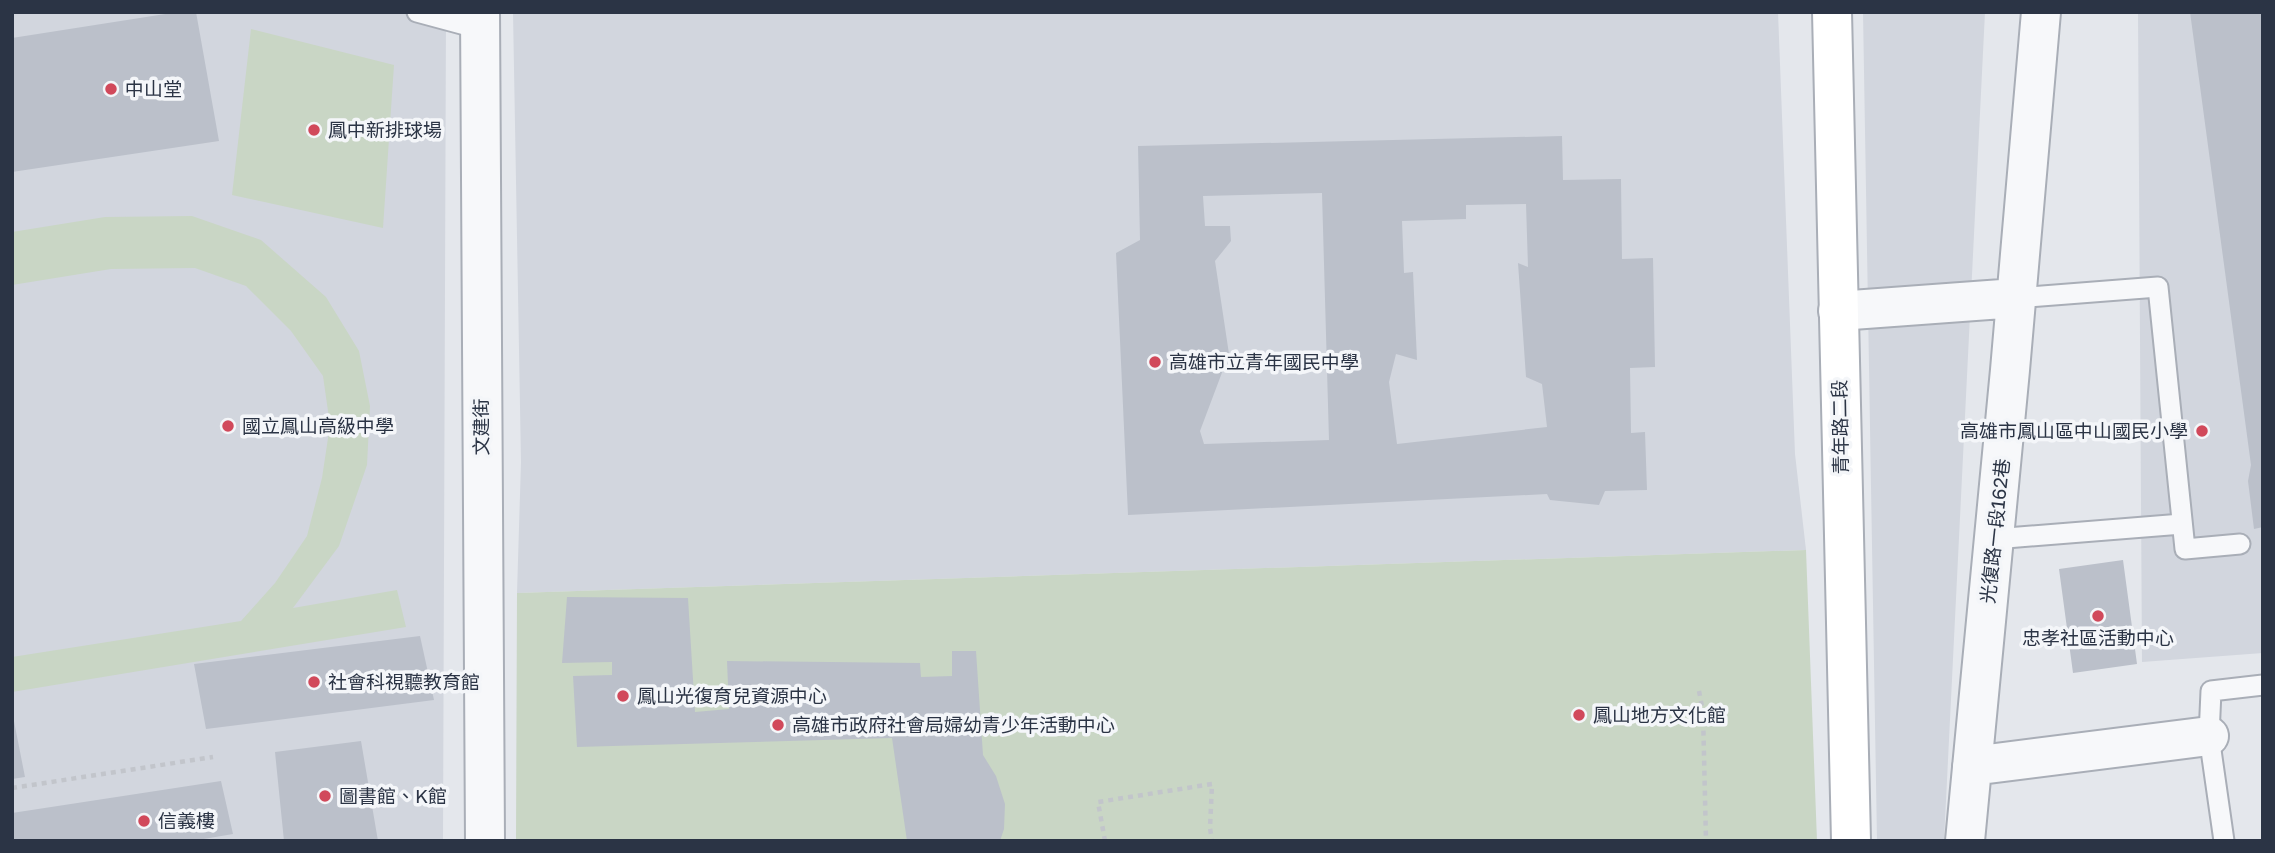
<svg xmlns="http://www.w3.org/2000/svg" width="2275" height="853" viewBox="0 0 2275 853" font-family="'Golos Text','Noto Sans TC',sans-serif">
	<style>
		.built { fill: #d2d6de }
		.green { fill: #c9d6c5 }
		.building { fill: #bbc0ca; fill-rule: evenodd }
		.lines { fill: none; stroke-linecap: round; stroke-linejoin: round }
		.lane-casing { stroke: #a9aeb7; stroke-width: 23 }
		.street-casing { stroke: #a9aeb7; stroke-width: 42 }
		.secondary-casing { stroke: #a9aeb7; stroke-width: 42 }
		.path { stroke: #c2c5cb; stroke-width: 4.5; stroke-dasharray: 5 5; stroke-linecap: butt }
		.lane { stroke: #f7f8fa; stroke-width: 19 }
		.street { stroke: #f7f8fa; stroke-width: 38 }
		.secondary { stroke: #fff; stroke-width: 38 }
		.poi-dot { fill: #d1495b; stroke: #f4f6f9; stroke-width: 2.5 }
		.labels { text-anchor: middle; stroke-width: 7; stroke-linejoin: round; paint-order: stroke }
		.poi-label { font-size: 19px; fill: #2b3445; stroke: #f4f6f9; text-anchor: start }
		.street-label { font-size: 19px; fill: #2b3445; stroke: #f4f6f9 }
	</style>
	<rect width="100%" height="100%" fill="#e4e7ec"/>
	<path class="built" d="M12 12H446L443 841H12Z
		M513 12H1778L1795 454 1806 550 517 593 521 462Z
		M1863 12H1985L1944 841H1877Z
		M2138 12H2263V653L2142 662Z"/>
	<path class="green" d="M251 29 394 65 383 228 232 195Z
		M192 216 261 240 326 297 359 351 370 406 367 465 339 546 293 608 397 590 406 627 12 692V657L241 621 275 583 307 536 322 478 330 425 323 376 291 331 246 286 195 268 111 269 12 285V232L105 217Z
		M1806 550 1817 841H516L517 593Z"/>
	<path class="building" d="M178 12H196L219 141 12 172V38Z
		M2190 12H2263V527L2254 529 2248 481 2251 465Z
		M1562 136 1563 180 1621 179 1622 259 1653 258 1655 367 1630 368 1631 433 1645 432 1647 490 1605 491 1599 505 1550 500 1547 494 1128 515 1116 253 1140 240 1138 146ZM1322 193 1329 440 1204 444 1200 431 1229 354 1215 261 1231 241 1230 226H1205L1203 196ZM1526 204 1528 267 1518 263 1526 377 1542 384 1547 427 1397 444 1389 382 1396 354 1417 360 1413 272 1404 273 1402 221 1466 219V205Z
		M2123 560 2137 664 2073 673 2059 569Z
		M567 597 688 598 695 712 729 709 727 661 920 663 921 677 952 676V651H976L983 755 996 776 1005 804 1004 829 1000 841H907L892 738 577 747 573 676 612 675V662L562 663Z
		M420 636 434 700 206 729 194 664Z
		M12 711 25 777 12 779Z
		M361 741 378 841H284L275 752Z
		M221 781 233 834 192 841H12V813Z"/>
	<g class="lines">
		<defs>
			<path id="lane" d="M417 12 480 29
				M2016 298 2158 287 2185 549 2240 544
				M1994 539 2182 524
				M2224 841 2209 736 2211 691 2263 685"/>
			<path id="street" d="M480 12 485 841
				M1838 311 2016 298
				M1972 766 2209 736
				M1965 841 2010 370 2041 12"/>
			<path id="secondary" d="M1832 12 1851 841"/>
		</defs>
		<use href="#lane" class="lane-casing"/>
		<use href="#street" class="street-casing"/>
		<use href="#secondary" class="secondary-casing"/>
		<path class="path" d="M1699 691 1703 712 1706 841
			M12 788 213 757
			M1105 841 1098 802 1212 784 1210 828 1212 841"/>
		<use href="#lane" class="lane"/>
		<use href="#street" class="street"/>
		<use href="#secondary" class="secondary"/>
	</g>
	<g class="poi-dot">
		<circle cx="111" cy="89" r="7"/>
		<circle cx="314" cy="130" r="7"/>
		<circle cx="1155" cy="362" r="7"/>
		<circle cx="228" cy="426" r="7"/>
		<circle cx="2202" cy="431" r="7"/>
		<circle cx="2098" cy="616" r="7"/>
		<circle cx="314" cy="682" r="7"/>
		<circle cx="623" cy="696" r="7"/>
		<circle cx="1579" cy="715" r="7"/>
		<circle cx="778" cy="725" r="7"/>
		<circle cx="325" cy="796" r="7"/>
		<circle cx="144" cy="821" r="7"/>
	</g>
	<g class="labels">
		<g class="poi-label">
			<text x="125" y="96">中山堂</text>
			<text x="328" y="137">鳳中新排球場</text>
			<text x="1169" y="369">高雄市立青年國民中學</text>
			<text x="242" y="433">國立鳳山高級中學</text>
			<text x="2188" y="438" text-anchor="end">高雄市鳳山區中山國民小學</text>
			<text x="2098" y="645" text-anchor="middle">忠孝社區活動中心</text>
			<text x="328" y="689">社會科視聽教育館</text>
			<text x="637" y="703">鳳山光復育兒資源中心</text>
			<text x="1593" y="722">鳳山地方文化館</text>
			<text x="792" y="732">高雄市政府社會局婦幼青少年活動中心</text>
			<text x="339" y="803">圖書館、K館</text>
			<text x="158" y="828">信義樓</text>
		</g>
		<g class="street-label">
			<text transform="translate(481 427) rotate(-90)" y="7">文建街</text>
			<text transform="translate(1840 427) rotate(-91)" y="7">青年路二段</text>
			<text transform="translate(1995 531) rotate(-84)" y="7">光復路一段162巷</text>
		</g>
	</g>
	<rect width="2275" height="853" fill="none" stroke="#2b3445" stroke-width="28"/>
</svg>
